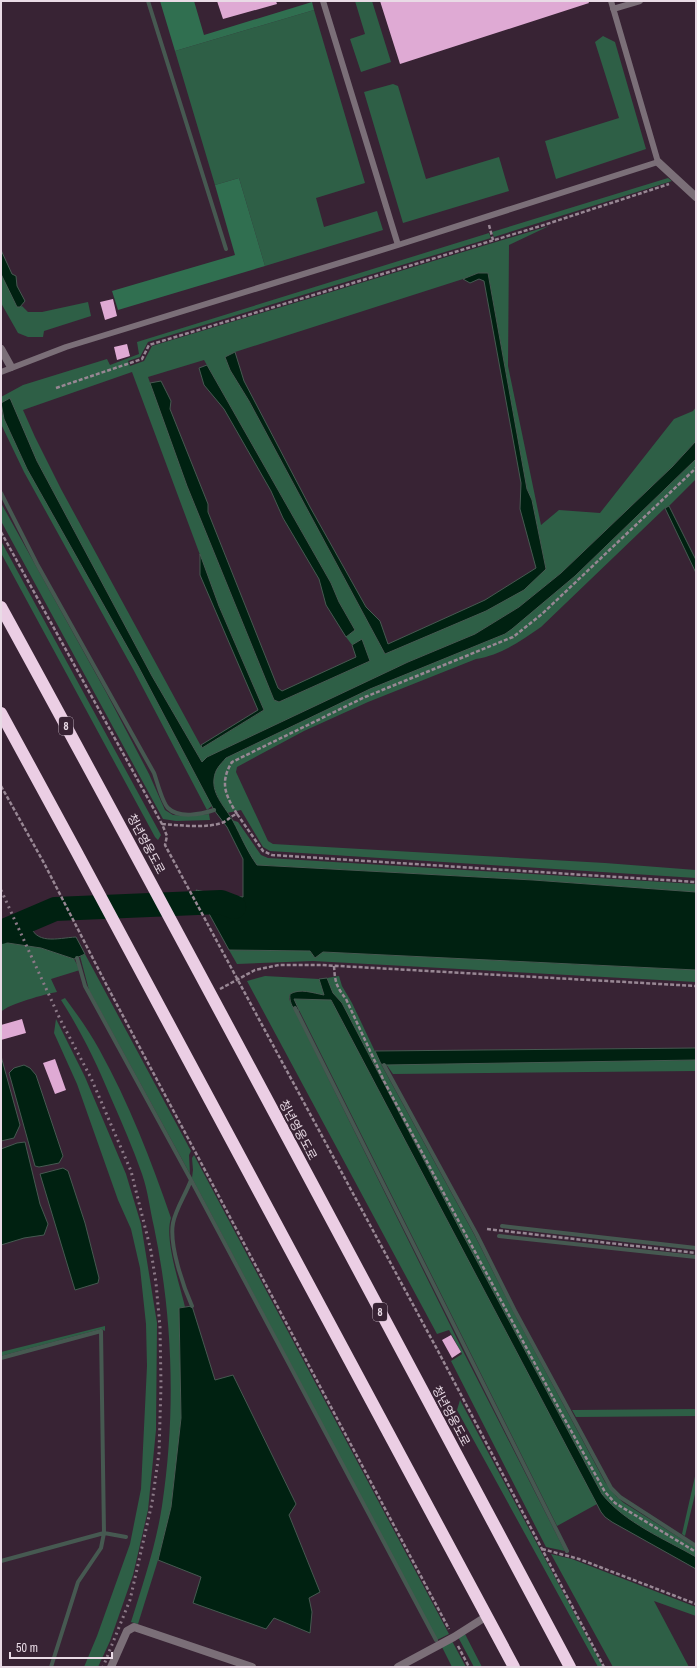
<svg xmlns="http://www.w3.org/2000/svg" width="697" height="1668" viewBox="0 0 697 1668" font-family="'Archivo Narrow','Noto Sans KR',sans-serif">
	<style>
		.green { fill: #2e5f46; fill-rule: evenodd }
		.forest { fill: #306f50 }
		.water { fill: #002111; stroke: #465951 }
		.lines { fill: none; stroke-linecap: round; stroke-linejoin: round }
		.stream { stroke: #465951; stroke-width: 4 }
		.river { stroke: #002111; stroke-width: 24 }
		.building { fill: #dfaad4 }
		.path { stroke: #988794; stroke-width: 2.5; stroke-dasharray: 4 2; stroke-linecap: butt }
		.lane { stroke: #7b6f78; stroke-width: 6 }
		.street { stroke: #7b6f78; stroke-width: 8 }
		.highway { stroke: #ebcee4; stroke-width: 12 }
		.rail { stroke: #8b7987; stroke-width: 3; stroke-dasharray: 2 4; stroke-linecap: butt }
		.labels { text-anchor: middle; stroke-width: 4; stroke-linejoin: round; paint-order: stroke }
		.shield { fill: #382334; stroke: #b4a4b1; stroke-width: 1 }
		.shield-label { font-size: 11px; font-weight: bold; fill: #e9dbe6 }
		.street-label { font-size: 12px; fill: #e9dbe6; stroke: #382334 }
	</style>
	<rect width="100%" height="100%" fill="#382334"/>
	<path class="green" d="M355 1H372L391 62 361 72 350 39 365 34Z
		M314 10 365 183 316 198 324 227 377 211 383 230 265 266 239 178 215 185 175 51Z
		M603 36 615 42 646 149 556 179 545 141 619 118 595 42Z
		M393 84 398 86 426 179 499 157 509 191 403 223 364 92Z
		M668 178 672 181 494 237 492 232Z
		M549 226 509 245 508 366 541 525 559 510 600 513 674 419 693 411 696 407V441L672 467 561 573 519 607 475 634 408 662 202 762 152 676 37 461 10 399 1 403V397L23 385 107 359 110 365 139 354 137 342 489 233 491 238 148 342 140 357 128 361 130 366 144 361 152 346ZM478 273H488L527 489 532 500 546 569 385 654 249 401 230 370 225 357 235 352 463 279ZM204 360 331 583 339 602 355 630 346 637 352 645 361 640 370 661 279 702 274 700 187 486 148 377ZM132 372 219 606 264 710 202 748 61 489 35 437 23 410Z
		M1 274 17 306 20 307 22 306 28 312H42L88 302 91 316 44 331 43 337H28L18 333 1 303Z
		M1 409 4 419 27 469 138 666 212 806 207 810 133 669 24 472 1 424Z
		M696 459V479L669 506 665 508 541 627C521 641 501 655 476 659L368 702 304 731 237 767 236 772 268 841 273 844 605 863 696 870V878L270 851 263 847 241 810 227 813C220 801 206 781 217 768 220 764 223 761 226 758L370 689 505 634 575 576Z
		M1 503 106 692 149 774 165 810 173 815 189 816 209 814 210 820 176 821 163 819 1 521Z
		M1 541 161 835 158 840 155 837 1 553Z
		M232 820 238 822 261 855 268 858 696 884V892L533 880 257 865 248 852Z
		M1 942 41 948 74 959 80 970 51 979 57 992C46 994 8 1004 1 1012Z
		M229 950 310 951 315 958 322 952 696 970V982L313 961 237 964Z
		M85 954 191 1151 189 1155 190 1174 89 990 80 956Z
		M265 976 319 979 324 995 302 991 290 994 289 999 465 1355 565 1551 546 1547 451 1361 462 1354 449 1330 437 1334 247 981Z
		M339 976 342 986 352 1003 381 1064 475 1236 513 1311 605 1482 616 1496 624 1503 696 1548V1557C665 1539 625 1523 602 1494L463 1235 342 1003C334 996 330 989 327 978Z
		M65 998C77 1014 89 1031 99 1049 129 1103 151 1160 171 1218 164 1239 180 1285 185 1307L179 1308 181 1418 171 1507 158 1560 138 1624 131 1622C143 1584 156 1545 162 1506 176 1413 173 1318 154 1227 150 1210 148 1191 142 1174 133 1148 122 1123 111 1098 97 1064 81 1031 61 1000Z
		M294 999 331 1000 597 1504 557 1526 299 1010Z
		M56 1019 85 1077 126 1174 141 1224 157 1323 156 1430 148 1510 133 1575 110 1641 98 1667H84L97 1636 130 1544 141 1489 147 1366 146 1324 140 1268 131 1229 118 1200 77 1084 54 1033Z
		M696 1060V1071L393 1074 386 1064Z
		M194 1155 449 1634 437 1640 192 1178 193 1170 192 1158Z
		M105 1326V1331L101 1329 1 1356V1352Z
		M460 1400 603 1667H598L457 1410Z
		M696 1409V1416L576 1417 572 1410Z
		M696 1472V1490L685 1536 682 1534Z
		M551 1554 572 1559 696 1607V1616L654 1601 689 1667H613Z
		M465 1634 482 1667H474L458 1637Z
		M452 1641 466 1667H452L442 1647Z"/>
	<path class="forest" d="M160 1H194L204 35 312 2 314 10 175 51Z
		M239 178 265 266 118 310 112 291 235 255 215 185Z"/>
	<path class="water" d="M1 250 12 274 16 276 17 286 25 301 20 307H17L1 274Z
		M478 273H488L527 489 532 500 546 569 524 590 486 611 385 654 249 401 230 370 225 357 235 352 244 381 310 507 366 607 380 621 388 644 485 600 536 568 520 509 521 483 484 281 479 279 470 283 463 279Z
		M207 365 331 583 339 602 355 630 346 637 326 605 319 579 283 518 271 491 224 409 204 385 199 368Z
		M161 381 171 401 170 409 208 504V512L278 688 282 691 356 657 352 645 362 639 370 661 279 702 274 700 187 486 150 383Z
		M10 398 37 461 152 676 202 762 207 757 408 662 475 634 519 607 561 573 672 467 696 441V459L575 576 512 629 505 634 370 689 226 758C220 765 215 769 214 779 212 795 226 808 233 821 241 836 247 851 257 865L533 880 696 892V970L323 952 315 958 310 951 229 950 196 890 220 895 243 897V859L227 827 214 810 138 666 27 469 4 419 1 403Z
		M669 506 696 560V573L665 508Z
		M200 554 219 606 264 710 202 748 201 745 258 710 200 575Z
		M57 902 66 918 29 922C35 946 57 938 76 937L85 954 74 959 41 948 1 942V924L28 910Z
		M327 978 333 993 342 1003 463 1235 602 1494C625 1523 665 1539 696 1557V1569L612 1522 605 1517 601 1512 331 1000 294 999 299 1010 298 1012 296 1013C292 1006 289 1001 290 994 300 988 313 993 324 995L319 979Z
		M696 1048V1060L384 1065 381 1064 375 1051Z
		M1 1056 20 1125 14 1138 1 1141Z
		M24 1065 30 1068 36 1075 63 1156 59 1163 39 1167 35 1166 9 1073 14 1068Z
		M25 1142 40 1204 48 1224 44 1235 24 1238 1 1245V1149L17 1143Z
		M63 1168 68 1171 85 1223 99 1278 98 1283 75 1290 40 1174Z
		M192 1306 215 1380 233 1375 296 1504 289 1515 320 1592 309 1598 312 1612 310 1633 274 1618 266 1629 193 1603 201 1577 158 1560 171 1507 181 1418 179 1308Z"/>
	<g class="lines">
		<path class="stream" d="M148 1 226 249
			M1 493 37 564 154 773C157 781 162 802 168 808 179 819 202 814 214 810
			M77 958 85 986 191 1180 436 1640
			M295 1008 567 1551
			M384 1065 477 1235 515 1311 611 1488 620 1497 696 1546
			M191 1180C186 1194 176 1208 173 1223 169 1245 183 1286 192 1306
			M502 1226 696 1248
			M499 1236 696 1257
			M1 1358 101 1331 104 1533 101 1548 78 1582 51 1667
			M1 1561 104 1533 126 1537"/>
		<path class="river" d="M1 932 55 909 221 902 234 907"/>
	</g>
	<path class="building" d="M217 1H276L277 4 223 19Z
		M380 1H588L589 3 400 64Z
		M113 299 117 316 105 320 100 302Z
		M127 344 130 356 117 360 114 347Z
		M22 1019 26 1033 1 1040V1025Z
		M55 1059 66 1090 55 1094 43 1063Z
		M451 1335 461 1352 452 1358 442 1340Z"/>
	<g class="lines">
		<path class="path" d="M489 225 493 240
			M56 388 142 359 149 345 547 224 669 184
			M1 532 162 824 167 836 165 845 438 1351 604 1667
			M1 786 44 863 106 984 449 1629
			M237 814C226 796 219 783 232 762L365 697 513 637 542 614 696 468
			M162 824C179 825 208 829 224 822 229 819 231 816 237 814L263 851 272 855 696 882
			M334 966C335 982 336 986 346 999L384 1081 466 1235 564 1418 605 1492 615 1503 696 1552
			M220 989 255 970 279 965H321L696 986
			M487 1229 696 1253
			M542 1549 579 1559 696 1604
			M458 1646 469 1667"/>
		<path class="lane" d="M323 1 398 245
			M613 9 640 1
			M1 372 66 347 398 245 658 162 611 1"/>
		<path class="street" d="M658 162 696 197
			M1 349 11 367
			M111 1667 127 1631 134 1627 252 1667
			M398 1667 454 1637 487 1616"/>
		<path class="highway" d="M1 607C194 959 381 1313 570 1667
			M1 713 75 849 514 1667"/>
		<path class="rail" d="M1 890 60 1019 91 1078 131 1171 151 1251 156 1283 160 1327 161 1385 159 1453 152 1503 130 1600 103 1667"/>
	</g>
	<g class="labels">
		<g class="shield">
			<rect x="59" y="717" width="14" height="18" rx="3"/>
			<rect x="373" y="1303" width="14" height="18" rx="3"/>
		</g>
		<g class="shield-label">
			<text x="66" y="730">8</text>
			<text x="380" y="1316">8</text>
		</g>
		<g class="street-label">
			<text transform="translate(146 844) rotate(62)" y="4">청년영웅도로</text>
			<text transform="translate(298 1130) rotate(62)" y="4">청년영웅도로</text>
			<text transform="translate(451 1416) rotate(62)" y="4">청년영웅도로</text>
		</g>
	</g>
	<rect width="697" height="1668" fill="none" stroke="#e9dbe6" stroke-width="4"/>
	<path d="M10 1652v6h102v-6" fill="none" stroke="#e9dbe6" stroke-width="2"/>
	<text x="16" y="1652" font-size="12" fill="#e9dbe6" stroke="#382334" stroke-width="3" paint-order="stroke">50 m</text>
</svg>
